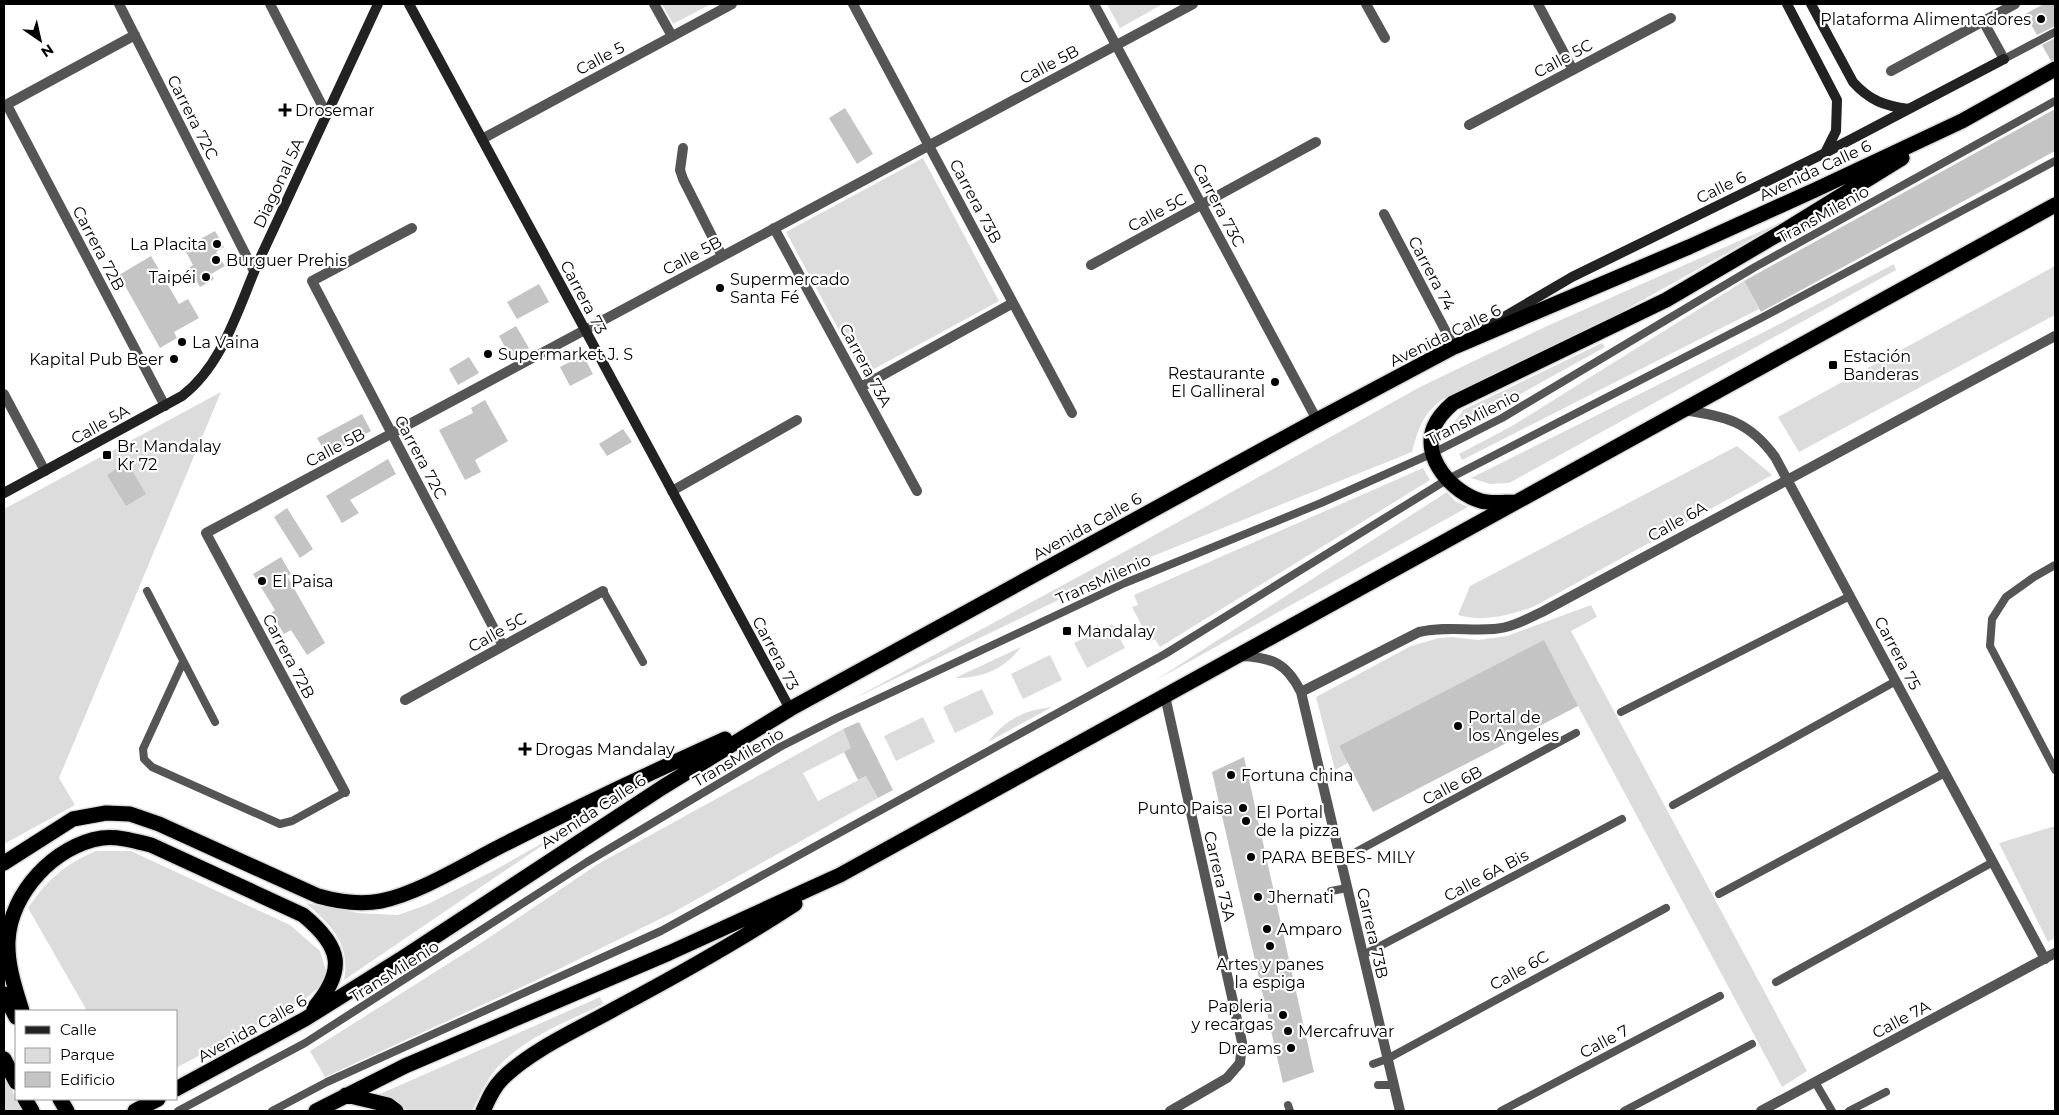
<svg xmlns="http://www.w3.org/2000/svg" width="2059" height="1115" viewBox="0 0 2059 1115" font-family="Montserrat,sans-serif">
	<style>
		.green { fill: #dcdcdc }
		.building { fill: #c4c4c4 }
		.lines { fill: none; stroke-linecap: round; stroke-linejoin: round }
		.highway-casing { stroke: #dbdbdb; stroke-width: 18 }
		.lane { stroke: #555; stroke-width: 8 }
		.street { stroke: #555; stroke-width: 10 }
		.secondary { stroke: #222; stroke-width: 10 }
		.highway { stroke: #000; stroke-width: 15 }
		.poi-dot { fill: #000; stroke: #fff; stroke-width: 2 }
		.labels { text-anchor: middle; stroke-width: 4.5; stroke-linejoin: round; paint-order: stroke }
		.poi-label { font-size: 16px; fill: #000; stroke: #fff; text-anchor: start }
		.street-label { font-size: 16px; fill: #000; stroke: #fff }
	</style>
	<rect width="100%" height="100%" fill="#fff"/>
	<path class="green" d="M662 4H711L673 24Z
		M1107 4H1163L1120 28Z
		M923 158 999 301 863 375 786 232Z
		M1786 220 1614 316 1443 399C1423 413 1418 429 1412 452L1133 564 851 700 1135 546 1420 387 1547 326Z
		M1894 264 1896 270 1509 483 1490 484 1471 478 1764 332Z
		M2055 266V315L1799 452 1778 417Z
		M1744 281 1759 309 1462 460 1459 454 1512 426Z
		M1602 343 1605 347 1452 432 1453 424 1463 410Z
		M221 392 59 778 75 805 4 844V509Z
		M1737 446 1772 475 1533 607C1507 616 1485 622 1458 615L1470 586Z
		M1423 468 1430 480 1160 647 1155 639 1150 642 1132 607 1138 605 1134 595Z
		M1447 492 1455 501 1468 507 1156 680Z
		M1591 605 1597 617 1571 631 1807 1071 1782 1087 1578 706 1339 746 1348 763 1335 770 1316 697 1411 646 1439 638 1452 637 1478 640 1507 636Z
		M1112 624 1125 648 1087 668 1074 643Z
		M1021 647C1004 669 983 678 955 678Z
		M1050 655 1062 680 1023 699 1011 674Z
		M982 689 994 714 955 733 943 707Z
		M1052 707 988 742C1005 720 1024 710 1052 707Z
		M923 717 935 742 896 761 884 736Z
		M843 729 847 739 859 745 803 773 818 801 872 773 879 787 873 789 878 798 672 913 539 979 325 1077 310 1051 484 941 598 864Z
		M2055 826V938L2048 942 1999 843Z
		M562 832 344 980C351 943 331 926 306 903L358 913 398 915 426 905 493 871Z
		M96 851H131L290 925 320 951 327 974 321 985 308 997 176 1068V1011H87L28 908C47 880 65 864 96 851Z
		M600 997 603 1004C565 1023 519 1039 492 1074 484 1085 478 1099 472 1111H409L380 1094Z
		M4 1071 16 1099H18L25 1111H4Z"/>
	<path class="building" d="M2044 4H2055V26L2037 35 2025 14Z
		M2055 38V60L2051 61 2042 45Z
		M845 108 873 154 857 164 829 118Z
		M2055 109V151L1761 312 1744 281Z
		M215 231 224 247 216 252 225 266 211 274 214 279 200 287 189 268 193 265 184 248Z
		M151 256 179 304 188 299 199 318 174 332 177 338 160 348 119 275Z
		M539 284 549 302 517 319 507 302Z
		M516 326 529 348 511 358 499 336Z
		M583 355 593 374 570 386 560 367Z
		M469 357 479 373 458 385 449 369Z
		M485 400 508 441 475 460 481 472 465 480 439 430 473 413 471 408Z
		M362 414 371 431 327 455 317 438Z
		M623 429 632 442 607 456 599 444Z
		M388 459 396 474 350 500 359 513 342 523 326 496Z
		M127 462 146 494 126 506 107 475Z
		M287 508 313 549 300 558 274 517Z
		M281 557 291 574 287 576 325 643 307 655 291 630 284 634 271 613 275 610 253 574Z
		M1544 640 1578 706 1373 812 1339 746Z
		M859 722 893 790 878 798 866 776 858 780 844 752 851 748 843 729Z
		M1244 757 1314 1072 1283 1083 1212 772Z"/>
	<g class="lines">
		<defs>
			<path id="highway" d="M1516 502C1504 502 1492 504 1481 501 1453 493 1421 458 1434 427 1438 417 1445 410 1453 403L1666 300 1787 229 1902 158
				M4 863 73 819 106 813 130 814 159 824 318 896C339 902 359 905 381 901 421 893 472 860 509 842 580 806 652 772 725 739
				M4 994 16 1017
				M22 1011C15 988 7 965 8 941 10 893 55 845 102 838 118 836 135 841 151 845L303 915C342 947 346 970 314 1008
				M4 1059 16 1082
				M176 1089 305 1019 404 957 663 787 790 709 1317 420 1454 347 1689 247 1815 190 1962 121 2055 69
				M346 1095 388 1105 396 1111
				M25 1099 32 1111
				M60 1099 67 1111
				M135 1111 158 1099
				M316 1111 405 1066 669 953 840 875 2055 205
				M483 1111C488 1100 493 1088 502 1079 532 1049 581 1028 618 1007 678 975 737 942 795 904"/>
		</defs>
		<use href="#highway" class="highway-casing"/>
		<path class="lane" d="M2004 59 2055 32
			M2055 565 2034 577 2006 597 1992 619 1990 646 2055 770
			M147 591 215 722
			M603 591 643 662
			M183 662 143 749 144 759 152 767 280 824 292 821 345 792
			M1621 712 1850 596
			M1673 805 1896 681
			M1341 860 1576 733
			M1331 891 1347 888
			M1719 894 1945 773
			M1363 955 1622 819
			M1776 982 1993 862
			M1373 1064 1387 1059 1666 908
			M1815 1082 1832 1111
			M1378 1085H1393
			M1288 1105 1290 1111
			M178 1111 305 1043 587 862 780 747 837 718 1125 583 1321 503 1433 453 1502 418 1755 267 2055 101
			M272 1111 327 1082 661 931 1165 654 1448 479 1763 317 2055 161
			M1501 1111 1720 996
			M1624 1111 1752 1044
			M1849 1111 1886 1092"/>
		<path class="street" d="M119 4 254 271
			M270 4 327 115
			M654 4 672 36
			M853 4 1072 413
			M1094 4 1317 420
			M1366 4 1385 38
			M1538 4 1573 70
			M1983 21 2004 59
			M1891 71 2015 4
			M7 105 165 406
			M4 106 135 35
			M1469 125 1671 18
			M482 139 732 4
			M683 148 680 170 683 179 722 256
			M1384 214 1454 347
			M412 228 312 281 503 646
			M774 228 917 491
			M1091 265 1316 142
			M861 387 1013 303
			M4 394 45 471
			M1683 410C1725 416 1749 421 1775 457L2045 959
			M672 491 797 420
			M1239 656C1271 657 1286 662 1301 692L1400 1111
			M1301 692 1419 632C1447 626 1467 631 1494 629 1511 628 1527 619 1542 612L2055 336
			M1165 696 1242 1042 1240 1063 1227 1078 1170 1111
			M405 700 603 591
			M345 792 206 533 1193 4
			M1761 1111 2055 953"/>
		<path class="secondary" d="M409 4 790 709
			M1787 4 1837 100 1836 131 1825 153
			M1811 4 1853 82C1869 100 1884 106 1909 109
			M1485 328 1572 277 1825 153 2004 59
			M4 493 182 396C225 363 239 304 261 256 300 172 339 88 378 4"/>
		<use href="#highway" class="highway"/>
	</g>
	<g class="poi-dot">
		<circle cx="2041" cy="19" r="5"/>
		<path d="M282.5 102.5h5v5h5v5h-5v5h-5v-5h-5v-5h5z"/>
		<circle cx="217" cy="244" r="5"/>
		<circle cx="216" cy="260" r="5"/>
		<circle cx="206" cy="277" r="5"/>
		<circle cx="720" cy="288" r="5"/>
		<circle cx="182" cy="342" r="5"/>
		<circle cx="488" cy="354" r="5"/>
		<circle cx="174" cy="359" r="5"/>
		<rect x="1828" y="360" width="10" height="10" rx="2.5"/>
		<circle cx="1275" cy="382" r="5"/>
		<rect x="102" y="450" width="10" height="10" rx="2.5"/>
		<circle cx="262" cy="581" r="5"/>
		<rect x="1062" y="626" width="10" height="10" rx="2.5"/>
		<circle cx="1458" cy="726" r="5"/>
		<path d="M522.5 741.5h5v5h5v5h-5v5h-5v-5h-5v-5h5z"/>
		<circle cx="1231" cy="775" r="5"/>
		<circle cx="1243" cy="808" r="5"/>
		<circle cx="1246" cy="821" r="5"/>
		<circle cx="1251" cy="857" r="5"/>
		<circle cx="1258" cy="897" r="5"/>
		<circle cx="1267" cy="929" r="5"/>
		<circle cx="1270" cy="946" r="5"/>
		<circle cx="1283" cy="1015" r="5"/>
		<circle cx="1288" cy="1031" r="5"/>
		<circle cx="1291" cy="1048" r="5"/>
	</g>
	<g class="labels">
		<g class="poi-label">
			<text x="2031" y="25" text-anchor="end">Plataforma Alimentadores</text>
			<text x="295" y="116">Drosemar</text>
			<text x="207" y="250" text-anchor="end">La Placita</text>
			<text x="226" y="266">Burguer Prehis</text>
			<text x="196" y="283" text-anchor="end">Taipéi</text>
			<text x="730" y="285">Supermercado<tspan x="730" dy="18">Santa Fé</tspan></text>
			<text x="192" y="348">La Vaina</text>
			<text x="498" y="360">Supermarket J. S</text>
			<text x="1843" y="362">Estación<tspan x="1843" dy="18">Banderas</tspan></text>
			<text x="164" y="365" text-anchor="end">Kapital Pub Beer</text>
			<text x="1265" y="379" text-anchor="end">Restaurante<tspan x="1265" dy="18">El Gallineral</tspan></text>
			<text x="117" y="452">Br. Mandalay<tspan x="117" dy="18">Kr 72</tspan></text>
			<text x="272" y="587">El Paisa</text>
			<text x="1077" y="637">Mandalay</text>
			<text x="1468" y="723">Portal de<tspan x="1468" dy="18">los Angeles</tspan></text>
			<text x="535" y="755">Drogas Mandalay</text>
			<text x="1241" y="781">Fortuna china</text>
			<text x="1233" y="814" text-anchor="end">Punto Paisa</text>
			<text x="1256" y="818">El Portal<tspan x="1256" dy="18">de la pizza</tspan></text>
			<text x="1261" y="863">PARA BEBES- MILY</text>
			<text x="1268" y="903">Jhernati</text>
			<text x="1277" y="935">Amparo</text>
			<text x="1270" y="970" text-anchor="middle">Artes y panes<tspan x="1270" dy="18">la espiga</tspan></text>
			<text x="1273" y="1012" text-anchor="end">Papleria<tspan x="1273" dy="18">y recargas</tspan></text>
			<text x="1298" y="1037">Mercafruvar</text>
			<text x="1281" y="1054" text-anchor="end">Dreams</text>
		</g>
		<g class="street-label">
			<text transform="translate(600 58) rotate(-28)" y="6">Calle 5</text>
			<text transform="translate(1563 58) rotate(-28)" y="6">Calle 5C</text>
			<text transform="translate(1049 64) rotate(-28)" y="6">Calle 5B</text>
			<text transform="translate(193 117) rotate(63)" y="6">Carrera 72C</text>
			<text transform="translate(1815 170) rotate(-25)" y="6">Avenida Calle 6</text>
			<text transform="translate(278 183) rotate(-65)" y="6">Diagonal 5A</text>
			<text transform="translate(1721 187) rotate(-26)" y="6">Calle 6</text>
			<text transform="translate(976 201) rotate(62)" y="6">Carrera 73B</text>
			<text transform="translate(1219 205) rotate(62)" y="6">Carrera 73C</text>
			<text transform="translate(1157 212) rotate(-28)" y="6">Calle 5C</text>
			<text transform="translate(1823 214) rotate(-29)" y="6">TransMilenio</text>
			<text transform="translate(99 248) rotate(62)" y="6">Carrera 72B</text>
			<text transform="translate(692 255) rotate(-28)" y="6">Calle 5B</text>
			<text transform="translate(1432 273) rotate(62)" y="6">Carrera 74</text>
			<text transform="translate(584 297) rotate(62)" y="6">Carrera 73</text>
			<text transform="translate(1445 335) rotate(-26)" y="6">Avenida Calle 6</text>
			<text transform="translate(866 365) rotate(62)" y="6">Carrera 73A</text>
			<text transform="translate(1473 417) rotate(-27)" y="6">TransMilenio</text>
			<text transform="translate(100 424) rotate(-29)" y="6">Calle 5A</text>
			<text transform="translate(335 447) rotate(-28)" y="6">Calle 5B</text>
			<text transform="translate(421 457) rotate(62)" y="6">Carrera 72C</text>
			<text transform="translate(1677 521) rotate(-29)" y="6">Calle 6A</text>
			<text transform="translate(1087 526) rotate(-29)" y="6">Avenida Calle 6</text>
			<text transform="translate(1103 579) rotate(-24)" y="6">TransMilenio</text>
			<text transform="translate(497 632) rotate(-29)" y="6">Calle 5C</text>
			<text transform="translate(776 653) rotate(62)" y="6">Carrera 73</text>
			<text transform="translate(1898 653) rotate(62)" y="6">Carrera 75</text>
			<text transform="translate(289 656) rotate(62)" y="6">Carrera 72B</text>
			<text transform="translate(738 757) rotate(-30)" y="6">TransMilenio</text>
			<text transform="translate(1452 785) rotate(-28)" y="6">Calle 6B</text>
			<text transform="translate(593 811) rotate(-33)" y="6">Avenida Calle 6</text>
			<text transform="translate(1486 875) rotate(-28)" y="6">Calle 6A Bis</text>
			<text transform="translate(1220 876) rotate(77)" y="6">Carrera 73A</text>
			<text transform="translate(1373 933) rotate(77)" y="6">Carrera 73B</text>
			<text transform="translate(1519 970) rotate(-29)" y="6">Calle 6C</text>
			<text transform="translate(394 971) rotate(-32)" y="6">TransMilenio</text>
			<text transform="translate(1901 1019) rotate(-28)" y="6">Calle 7A</text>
			<text transform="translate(252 1028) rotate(-29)" y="6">Avenida Calle 6</text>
			<text transform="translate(1604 1041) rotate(-28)" y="6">Calle 7</text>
		</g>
	</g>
	<rect width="2059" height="1115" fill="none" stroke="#000000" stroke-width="10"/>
	<rect x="15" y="1010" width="162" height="90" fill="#ffffff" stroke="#999999"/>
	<rect x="25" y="1026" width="25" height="8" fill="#222222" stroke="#999999"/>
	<text x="60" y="1035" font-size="15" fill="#000000">Calle</text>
	<rect x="25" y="1048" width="25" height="15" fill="#dcdcdc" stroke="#999999"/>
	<text x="60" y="1060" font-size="15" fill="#000000">Parque</text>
	<rect x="25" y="1072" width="25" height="15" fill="#c4c4c4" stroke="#999999"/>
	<text x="60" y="1085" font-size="15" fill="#000000">Edificio</text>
	<g transform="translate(40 40) rotate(146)" stroke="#ffffff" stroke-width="4" paint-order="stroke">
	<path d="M0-4L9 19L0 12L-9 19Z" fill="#000000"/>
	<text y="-8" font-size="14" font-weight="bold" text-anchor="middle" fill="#000000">N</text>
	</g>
</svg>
